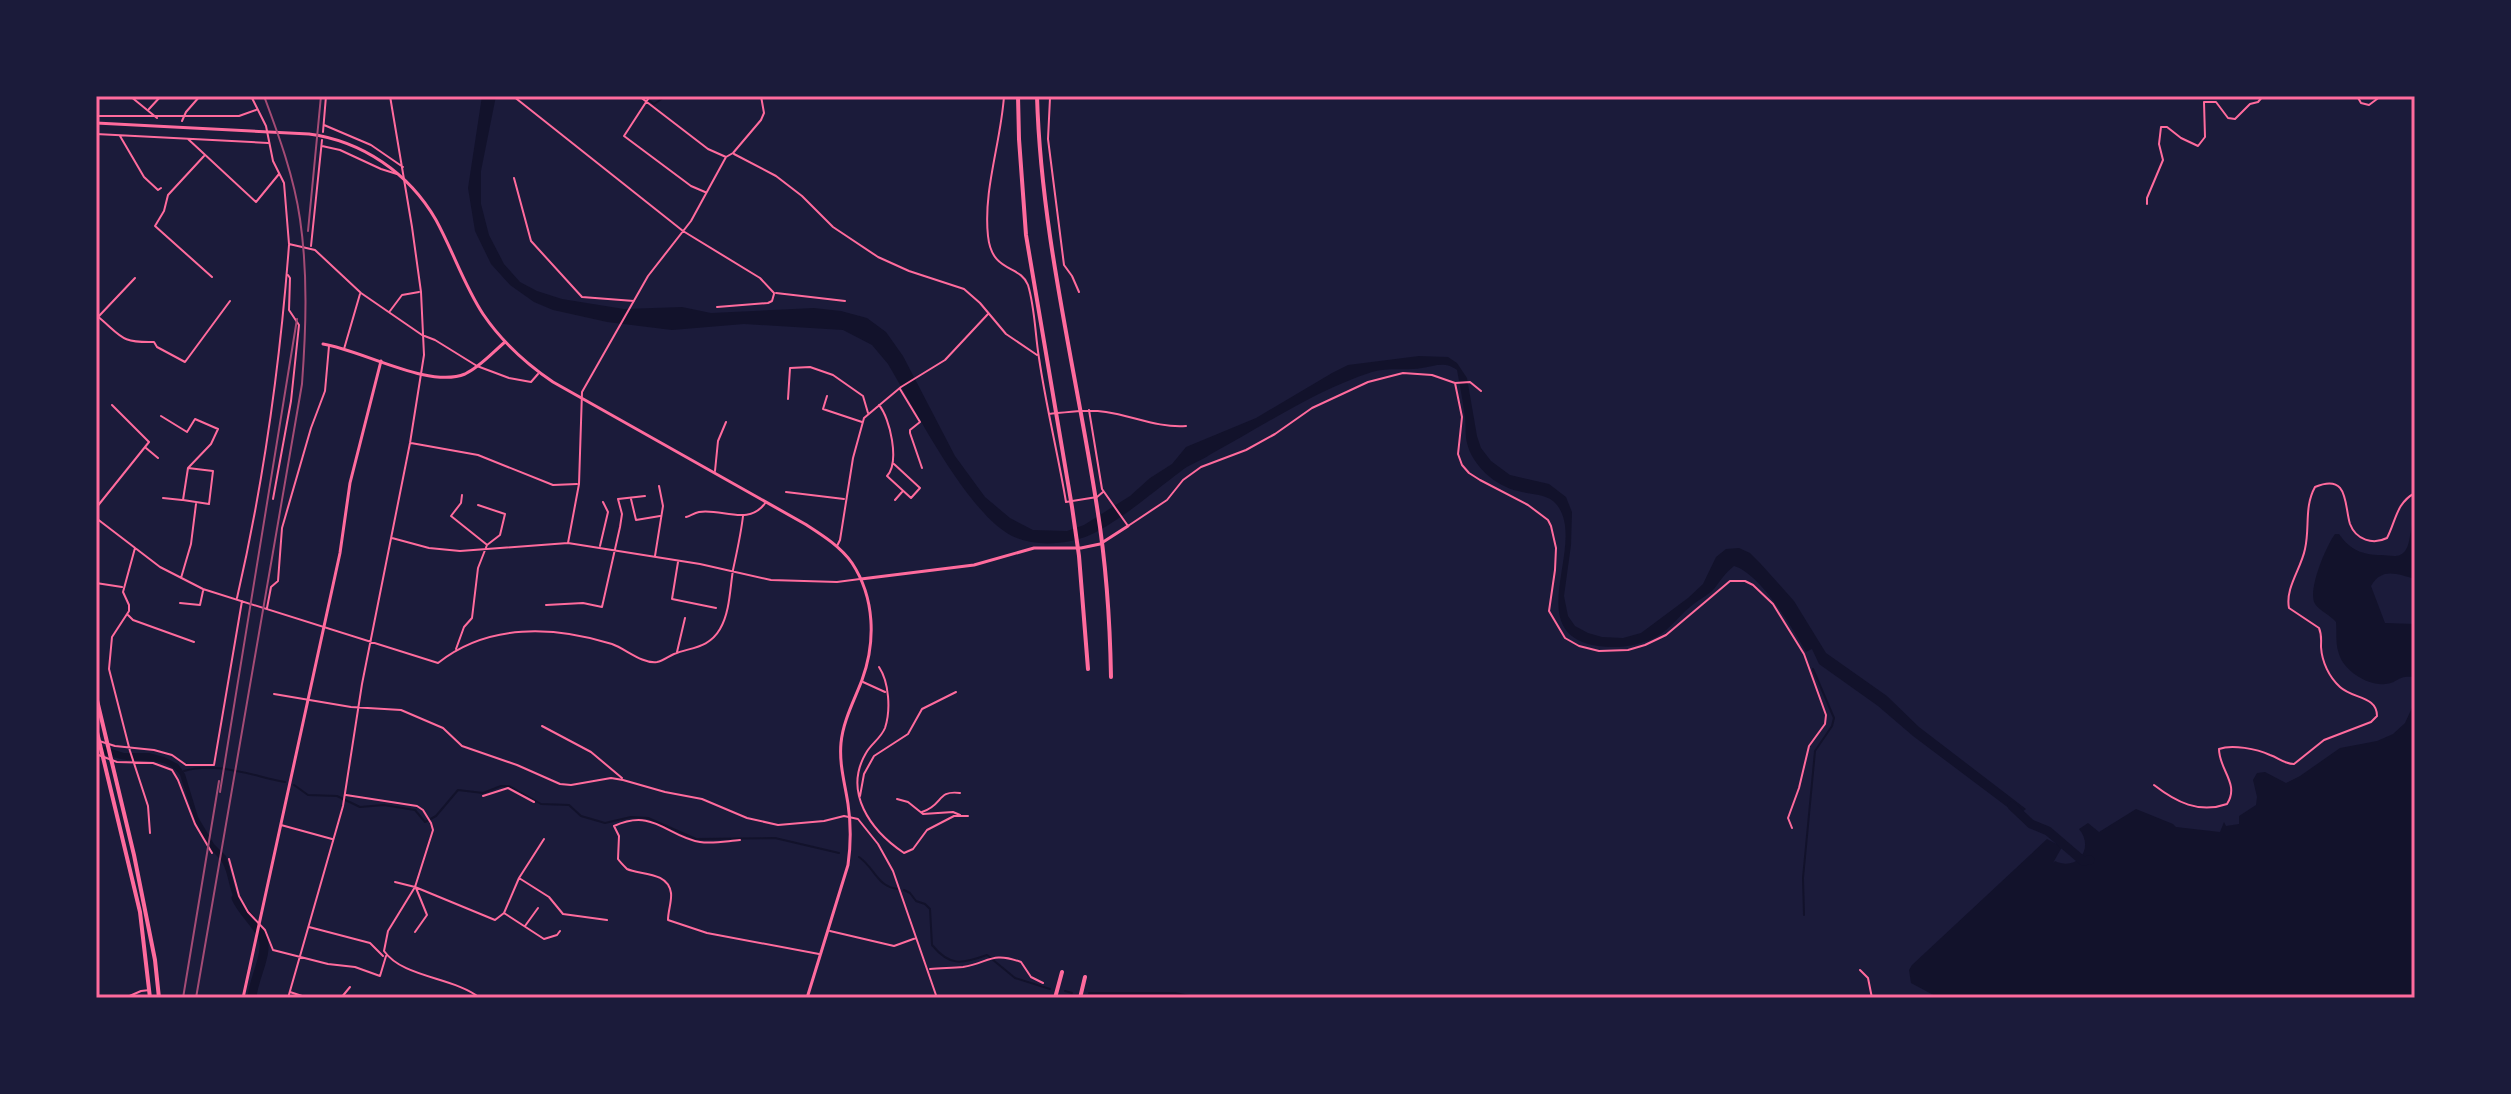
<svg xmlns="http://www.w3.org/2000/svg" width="2511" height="1094" viewBox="0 0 2511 1094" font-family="'Work Sans',sans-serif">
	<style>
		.water { fill: #12122b }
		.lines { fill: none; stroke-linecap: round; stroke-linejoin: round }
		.stream { stroke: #12122b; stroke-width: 2 }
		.river { stroke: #12122b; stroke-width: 9 }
		.minor { stroke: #ff6b9d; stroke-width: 2 }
		.tertiary { stroke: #ff6b9d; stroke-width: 3 }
		.secondary { stroke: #ff6b9d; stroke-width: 3 }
		.primary { stroke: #ff6b9d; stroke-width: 3 }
		.trunk { stroke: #ff6b9d; stroke-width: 4 }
		.motorway { stroke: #ff6b9d; stroke-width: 4 }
		.rail { stroke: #a44b75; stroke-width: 2 }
		.neatline { fill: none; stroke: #ff6b9d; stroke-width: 3 }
	</style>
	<rect width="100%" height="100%" fill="#1b1b3a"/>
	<path class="water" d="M482 96H496L481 171V204L489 235 504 264 520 282 537 291 562 299 624 309 682 307 711 313 814 308 841 311 867 318 886 332 903 356 955 456 985 497 1010 518 1033 530 1067 531 1084 525 1130 496 1150 478 1172 464 1186 447 1256 418 1332 373 1348 365 1419 356 1448 357 1457 363 1467 378 1477 436 1481 448 1491 461 1510 475 1549 484 1566 497 1572 512 1571 545 1564 596 1568 616 1575 626 1588 633 1602 637 1623 638 1641 633 1688 598 1703 584 1716 557 1726 549 1739 548 1750 553 1760 563 1794 601 1826 653 1887 696 1919 727 2026 809 2018 815 1913 736 1878 706 1819 664 1812 649 1806 652C1792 628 1761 574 1734 566 1725 573 1721 580 1714 589 1707 596 1698 600 1690 607 1679 616 1670 629 1658 636 1640 646 1618 649 1598 646 1519 634 1588 545 1557 505 1548 493 1530 495 1518 491 1495 486 1472 465 1467 443 1465 435 1466 427 1465 418 1463 402 1460 386 1457 370 1444 361 1436 366 1422 368 1405 371 1389 367 1372 372 1316 390 1263 426 1211 454 1201 461 1189 464 1180 472 1153 492 1120 521 1090 535 1067 545 1034 547 1012 536 967 513 915 409 888 364L872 345 843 330 744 324 672 330 607 322 553 310 534 302 510 285 491 264 475 231 468 188Z
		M2415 514V579C2397 574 2382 567 2371 586L2385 623 2415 624V677C2396 675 2399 683 2385 684 2368 686 2344 671 2339 654 2335 644 2337 632 2336 622 2330 615 2320 611 2315 604 2307 591 2326 546 2335 534H2339C2350 550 2363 555 2381 555 2390 555 2399 559 2405 551 2411 544 2410 525 2415 514Z
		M2415 701V998H1939L1911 983 1909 970 1912 965 2047 839 2062 847 2053 863 2055 861C2077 872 2095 848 2079 829L2088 823 2099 832 2136 809 2173 824 2176 827 2220 832 2224 822 2226 826 2239 824V816L2256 805 2257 797 2253 780 2257 773 2265 772 2286 783 2300 776 2340 748 2377 741 2393 734 2405 723Z
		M96 744 124 753H149L164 757 178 764 185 774 198 817 214 844 226 856 240 907C229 894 230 880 224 866 221 858 213 853 208 846 195 825 188 799 180 775 166 757 147 762 127 760 117 759 106 755 96 752Z"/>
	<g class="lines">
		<path class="stream" d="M643 96 654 104 666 96
			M184 771C216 761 253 776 285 782
			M294 785 308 795 337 796 360 807 384 805 415 810 425 822 436 816 458 790 483 793 501 786H509L541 804 569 805 581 816 605 823 631 817 648 818 696 839 775 838 839 853
			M859 857C875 868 877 887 898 889
			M904 890 910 893 916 901 925 904 930 909 932 945C950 967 962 964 987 955L1015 978 1050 989
			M1804 915 1803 878 1815 751 1832 726 1834 718 1813 669
			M253 991 256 998
			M1065 991 1072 993
			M1089 993H1175L1199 998"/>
		<path class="river" d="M2012 806 2031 824 2048 831 2083 861 2090 860
			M236 898C242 912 255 922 262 936 270 952 253 978 252 998"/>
		<path class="minor" d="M130 96 157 118
			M251 96 266 126 273 161 284 183 289 244 315 250 361 293 422 335 435 340 477 366 509 378 531 382 538 374
			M513 96 683 231 760 278 774 293
			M639 96 708 149 726 157
			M650 96 624 136 691 186 705 192
			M1004 96C1001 142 983 190 988 236 992 274 1020 264 1028 285 1035 308 1035 334 1039 358 1046 406 1058 454 1066 502L1097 497 1103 492
			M2357 96 2361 103 2369 105 2381 96
			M1044 98 1050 96
			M1050 98 1048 139 1064 265 1072 276 1079 292
			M149 109 161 96
			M96 116H239L256 110
			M182 121 186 112 200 96
			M324 125 371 145 403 167
			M323 132 326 96
			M96 134 268 143
			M120 136 144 177 158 190 161 188
			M188 139 256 202 279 174
			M322 146 340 150 381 169 397 174
			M734 154 776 176 802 196 833 227 878 257 909 271 964 289 980 303 1006 334 1037 355
			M204 156 168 195 164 211 155 226 212 277
			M514 178 531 241 582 297 634 301
			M2147 204V198L2163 160 2159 144 2161 127H2167L2181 138 2198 146 2205 137 2204 102H2216L2228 118 2235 119 2250 104 2258 102 2263 96
			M311 246 322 140
			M776 293 845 301
			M717 307 768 303 772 301 774 294
			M390 311 402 295 419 292
			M96 315C122 336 119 343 154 342L157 347 185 362 230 301
			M99 316 135 278
			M344 349 360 294
			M1455 383 1462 417 1458 454 1462 465 1469 473 1480 480 1528 505 1548 520 1551 526 1556 548 1555 570 1549 611 1565 638 1579 646 1599 651 1628 650 1645 645 1666 635 1730 581H1745L1753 585 1773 604 1804 654 1826 715 1825 724 1809 746 1799 788 1788 818 1792 828
			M900 389 920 422 910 430V433L922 468
			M827 396 823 409 862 422
			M788 399 790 368 810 367 833 375 863 396 868 413
			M879 405C890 418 900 462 887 476L911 498 920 488 894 464
			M1089 410 1102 489 1128 526 1167 500 1183 480 1201 467 1246 450 1275 434 1312 408 1368 382 1403 373 1432 375 1455 383 1470 382 1481 391
			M1049 414C1068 412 1087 409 1106 412 1133 416 1158 428 1186 426
			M161 416 187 432 195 419 218 429 211 444 188 468 183 500 209 504 213 471 188 468
			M411 443 478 455 553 485 577 484
			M146 448 158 458
			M715 471 718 441 726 422
			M786 492 844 499
			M462 495 461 503 451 516 486 544
			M163 498 182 500
			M273 499 291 401 299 325 289 310 290 278 288 275
			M631 499 636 520 660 516
			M895 500 902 492
			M96 508 149 442 112 405
			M686 517C690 516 694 513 699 512 722 508 749 527 766 502
			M96 518 160 567 203 589 438 663C488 623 554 626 612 644 626 649 642 664 657 662 663 661 669 656 674 654 692 647 709 648 720 629 730 612 730 588 733 570 737 551 741 534 743 516
			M392 538 429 548 460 551 568 543 700 564 771 580 837 582 860 579
			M568 543 579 484 582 392 648 276 691 221 726 157 733 153 761 120 764 113 761 96
			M600 546 608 512 603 502
			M837 546 840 540 853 458 864 418 901 387 945 360 988 314
			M135 548 123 592 129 605V611L112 637 109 669 130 751 148 806 150 833
			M655 556 663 506 659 486
			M678 562 672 599 716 608
			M181 578 191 544 196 504
			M96 583 122 587
			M237 598C264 481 280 364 289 245
			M180 603 200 605 203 591
			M546 605 583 603 602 607 620 527 622 514 618 499 645 496
			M267 608 271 587 278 581 282 528 311 428 325 391 329 346
			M128 615 133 620 194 642
			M456 649 464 627 472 618 478 568 487 545 500 535 505 514 478 505
			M677 652 685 618
			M879 667C889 682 891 710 885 728 881 738 871 744 866 753 843 792 870 830 904 853L913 849 927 830 954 816H968
			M863 682 885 692
			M274 694 351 707 401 710 443 728 462 746 517 765 560 784 571 785 611 778 623 780 665 792 702 799 747 818 778 825 824 821 844 816 858 819 878 844 893 871 937 998
			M542 726 591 752 622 778
			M96 740 115 746 154 750 172 755 186 765H214L242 601
			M96 754 117 762 153 763 172 770 178 780 195 824 212 853
			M2154 785C2176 802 2199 814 2227 804 2240 784 2219 770 2219 749 2232 744 2257 749 2270 755 2279 758 2284 764 2294 764L2324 740 2371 722 2377 716C2377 696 2353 699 2340 687 2329 677 2322 662 2321 647 2321 639 2322 635 2319 628L2289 608C2285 588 2301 569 2305 549 2310 527 2304 507 2315 487 2349 473 2344 504 2350 524 2356 540 2373 545 2387 538 2396 521 2396 503 2415 493
			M346 795 417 806 423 810 431 823 433 830 415 887 388 931 384 951C403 978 454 977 480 998
			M483 796 508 788 534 802
			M860 796 864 774 874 756 908 734 922 709 956 692
			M897 799 908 802 923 814 953 812 960 815
			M922 812C944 805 936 790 960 793
			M281 825 332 839
			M740 840C727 841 713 844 700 842 666 836 654 808 614 826L619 836 618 859C620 862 625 867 627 869 639 875 668 871 671 893 672 901 668 911 668 920L707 933 819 954
			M229 859 239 896 248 912 265 930 273 950 328 964 355 967 380 976 386 956
			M519 878 549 897 563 914 607 920
			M395 882 415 887 495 920 504 913 519 878 544 839
			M504 913 544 939 557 935 560 931
			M525 926 538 908
			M309 927 370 943 383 956
			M830 931 894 946 916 938
			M415 932 427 915 416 888
			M930 969C941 968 952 968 963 967 989 963 991 951 1021 962L1031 977 1043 983
			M1860 970 1868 978 1872 998
			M290 992 308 998
			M125 998 141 991 150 990
			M288 998 343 806 362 684 410 443 424 355 421 292 412 227 390 96
			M341 998 350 987"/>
		<path class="tertiary" d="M861 579 974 565 1034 548H1081L1100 544 1128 526
			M243 998 340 553 350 483 381 361"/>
		<path class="secondary" d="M323 344C362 350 429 389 465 374 480 367 492 353 505 342"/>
		<path class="primary" d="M96 123 309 134C362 141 409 173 436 220 453 251 464 285 483 314 502 342 525 363 553 382L805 524C822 535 840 546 852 563 875 598 876 642 862 680 854 701 843 721 841 743 839 764 845 784 848 804 851 824 851 844 848 865L807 998"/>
		<path class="trunk" d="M96 696 134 855 155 960 159 998
			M96 728 140 912 150 998"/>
		<path class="motorway" d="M1018 96 1019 139 1026 235 1072 507 1079 556 1088 669
			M1037 96C1041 235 1076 370 1097 507 1106 563 1110 620 1111 677
			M1055 998 1062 972
			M1080 998 1085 977"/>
		<path class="rail" d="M308 231 321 96
			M220 792 297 319
			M183 998 219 781
			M196 998 302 384C306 329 308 274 300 219 294 177 279 136 264 96"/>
	</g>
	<rect width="2511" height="1094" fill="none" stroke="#1b1b3a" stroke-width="196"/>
	<rect x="98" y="98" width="2315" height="898" class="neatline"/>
</svg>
